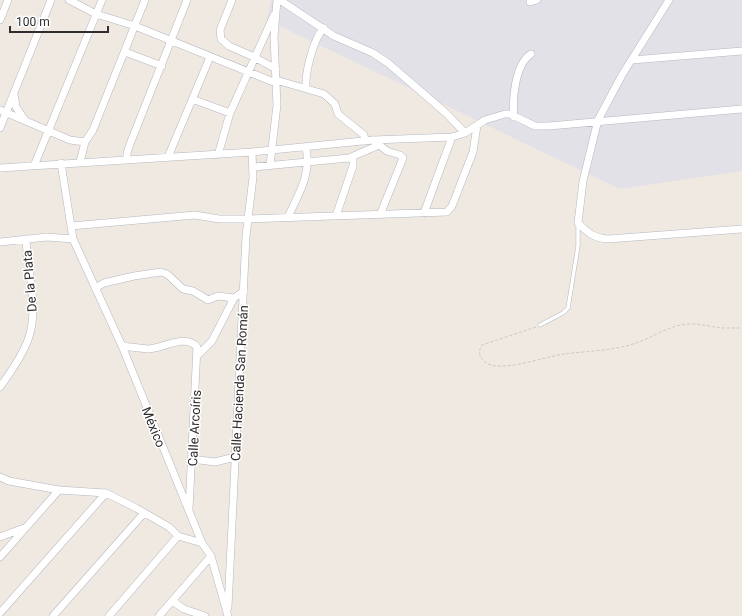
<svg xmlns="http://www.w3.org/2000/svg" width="742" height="616" viewBox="0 0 742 616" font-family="Roboto,sans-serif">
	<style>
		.industrial { fill: #e3e1e8 }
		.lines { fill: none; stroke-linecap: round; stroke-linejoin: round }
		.lane-casing { stroke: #b4b7c1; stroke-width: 4.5 }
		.street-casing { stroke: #b4b7c1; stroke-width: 8 }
		.path { stroke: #c9c9c9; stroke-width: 1; stroke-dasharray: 3 2; stroke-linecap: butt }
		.lane { stroke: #fff; stroke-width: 3.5 }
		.street { stroke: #fff; stroke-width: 7 }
		.labels { text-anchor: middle; stroke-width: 3; stroke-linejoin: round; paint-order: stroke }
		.street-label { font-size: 13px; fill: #2e2e2e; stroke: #fff }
	</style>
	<rect width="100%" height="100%" fill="#efe9e1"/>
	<path class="industrial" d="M271 0H742V171L620 189 267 20Z"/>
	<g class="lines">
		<defs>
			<path id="lane" d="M540 325 563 313 568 308 578 246V224"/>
			<path id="street" d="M69 0 96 14 135 26 276 83
				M232 0 220 30 221 39 229 46 254 57 276 69
				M280 0 334 36 373 53 388 63 447 114 465 133
				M669 0 622 75 598 120 583 181 578 223C588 233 594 238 608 239L742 229
				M530 2 537 0
				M0 20 8 0
				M125 52 162 66
				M632 60 742 51
				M276 80 324 94 335 104 338 114 364 135 365 141
				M306 88C305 73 313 39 324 28
				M14 94 16 107 24 119
				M192 99 230 113
				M0 110 70 140 85 142
				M514 117C512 100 515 64 531 54
				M0 128 51 0
				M373 140 387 151 400 155 403 158 380 215
				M218 155 230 113 274 15
				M168 157 210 57
				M349 158 379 145
				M127 159V153L130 144 187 0
				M80 162 85 142 93 130 145 0
				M61 163 73 239 122 346 202 543 211 556 228 616
				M270 165 277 105 274 37 277 0
				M34 166 102 0
				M253 167 349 158 353 160V166L336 216
				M0 168 252 152 373 140 452 137 465 133 485 120 505 114H510L535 126H549L742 109
				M424 213 452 137
				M288 217C300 191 311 176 306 147
				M71 226 195 215 219 219H248L447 212 452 206 473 152 477 126
				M0 242 47 237 73 239
				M95 288 104 283 134 276 161 272 167 274 183 289 193 291 208 300 218 296 234 298 244 291
				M122 346C130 347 139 348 148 349 162 349 185 333 197 347L189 509
				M198 355 212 341 234 298
				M0 387C11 372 23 355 29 337 39 306 27 270 26 239
				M192 459 215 462 235 457
				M0 477 9 481 59 490 106 493 136 508 169 527 178 536 202 543
				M0 537 24 528
				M0 557 59 490
				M172 601 184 609 205 616
				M228 607 246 236 253 177 252 152
				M0 613 106 493
				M53 616 144 513
				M109 616 178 536
				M159 616 211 556"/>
		</defs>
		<use href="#lane" class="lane-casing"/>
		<use href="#street" class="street-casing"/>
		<path class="path" d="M536 327 482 345C476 353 482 363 491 365 508 370 545 357 564 354 587 351 613 351 636 343 651 338 665 328 681 325 694 322 707 326 721 328 728 328 735 328 742 328"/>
		<use href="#lane" class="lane"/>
		<use href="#street" class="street"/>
	</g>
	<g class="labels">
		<g class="street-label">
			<text transform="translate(29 281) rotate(-95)" y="5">De la Plata</text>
			<text transform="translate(239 383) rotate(-87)" y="5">Calle Hacienda San Román</text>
			<text transform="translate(154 427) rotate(68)" y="5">México</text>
			<text transform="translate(194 428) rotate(-87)" y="5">Calle Arcoíris</text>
		</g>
	</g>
	<path d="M10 26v6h98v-6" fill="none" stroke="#2e2e2e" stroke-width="2"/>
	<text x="16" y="26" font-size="12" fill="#2e2e2e" stroke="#ffffff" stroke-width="3" paint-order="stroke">100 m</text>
</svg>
